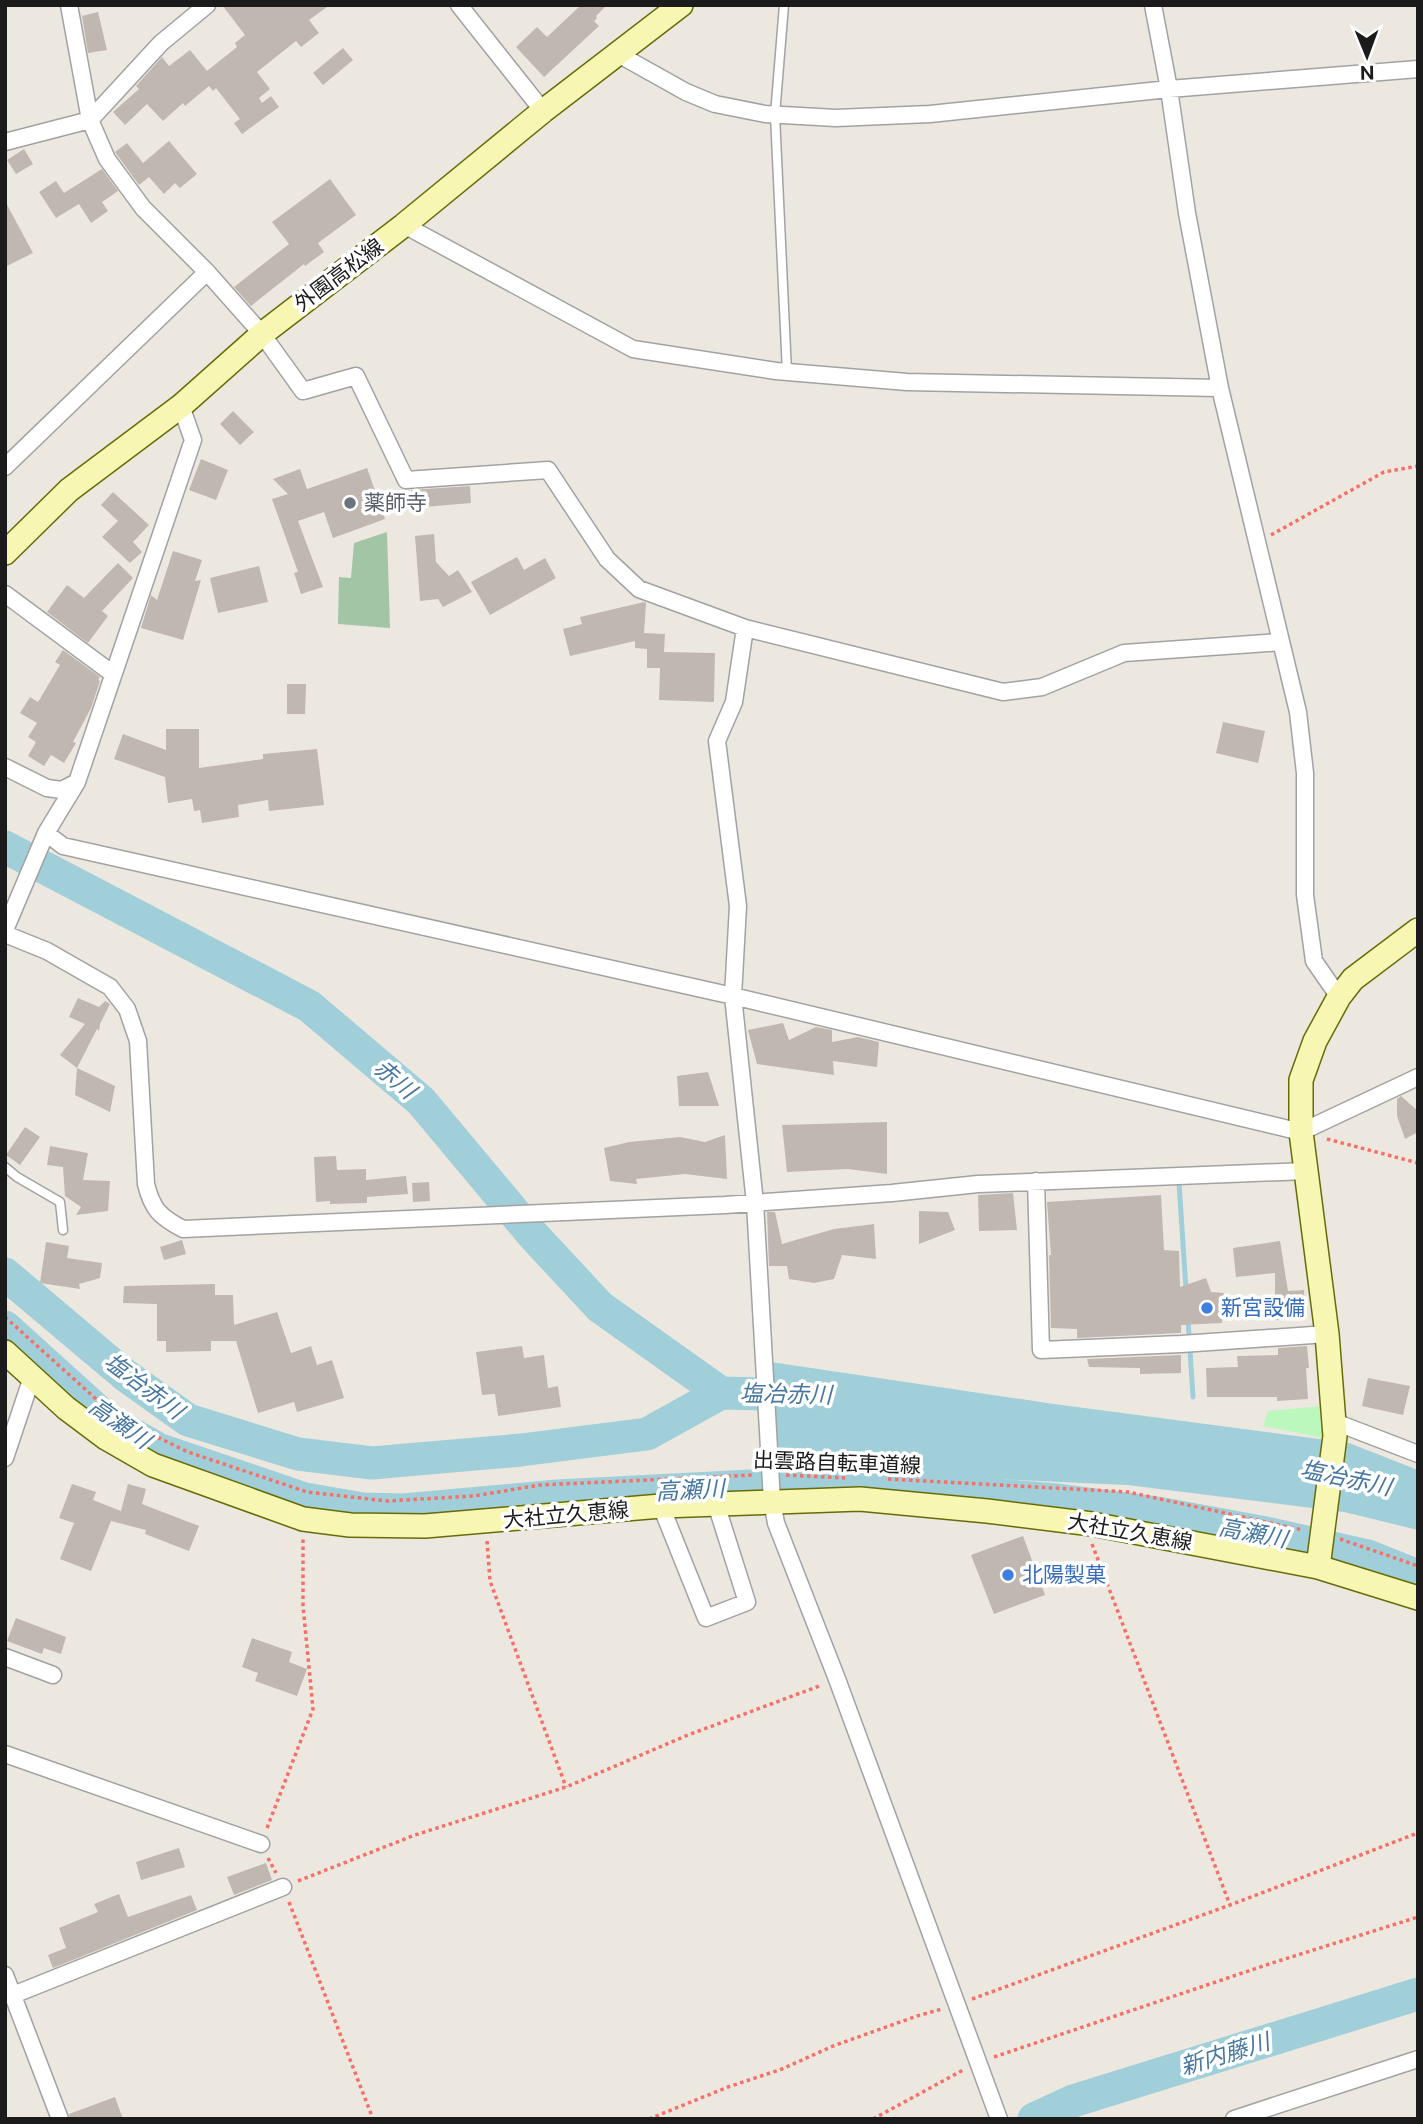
<svg xmlns="http://www.w3.org/2000/svg" width="1423" height="2124" viewBox="0 0 1423 2124" font-family="'Public Sans','Noto Sans JP',sans-serif">
	<style>
		.cemetery { fill: #a2c5a5 }
		.park { fill: #bcf7be }
		.water { fill: #a0cfda }
		.lines { fill: none; stroke-linecap: round; stroke-linejoin: round }
		.stream { stroke: #a0cfda; stroke-width: 5 }
		.river { stroke: #a0cfda; stroke-width: 33 }
		.building { fill: #c0b7b0 }
		.lane-casing { stroke: #a2a2a2; stroke-width: 11 }
		.street-casing { stroke: #a2a2a2; stroke-width: 19 }
		.secondary-casing { stroke: #666c07; stroke-width: 26 }
		.path { stroke: #f67067; stroke-width: 3.5; stroke-dasharray: 3.5 3.5; stroke-linecap: butt }
		.lane { stroke: #fff; stroke-width: 8 }
		.street { stroke: #fff; stroke-width: 16 }
		.secondary { stroke: #f7f7b3; stroke-width: 23 }
		.worship-dot { fill: #6b7280; stroke: #fff; stroke-width: 2.5 }
		.shop-dot { fill: #3f7fe0; stroke: #fff; stroke-width: 2.5 }
		.labels { text-anchor: middle; stroke-width: 7; stroke-linejoin: round; paint-order: stroke }
		.street-label { font-size: 21px; fill: #1b1b1b; stroke: #fff }
		.worship-label { font-size: 21px; fill: #5b616d; stroke: #fff; text-anchor: start }
		.shop-label { font-size: 21px; fill: #366cbe; stroke: #fff; text-anchor: start }
		.water-label { font-size: 23px; font-style: italic; fill: #4777a0; stroke: #fff }
	</style>
	<rect width="100%" height="100%" fill="#ece8e0"/>
	<path class="cemetery" d="M387 532 390 628 338 624 339 577 351 578 354 543Z"/>
	<path class="park" d="M1333 1405 1329 1439 1263 1426 1268 1411Z"/>
	<path class="water" d="M771 1362 1054 1404 1349 1443 1418 1470V1530L1344 1512 1127 1485 776 1469Z"/>
	<g class="lines">
		<path class="stream" d="M1179 1183 1186 1289
			M1188 1320 1193 1397"/>
		<path class="river" d="M5 847 309 1006 421 1101 533 1235 600 1307 721 1393
			M5 1274 125 1375 188 1420 298 1454 372 1463 521 1450 647 1434 721 1393 801 1395
			M5 1327 110 1422 158 1449 305 1499 363 1509 403 1510 557 1496 809 1483 876 1486 1058 1500 1157 1513 1266 1533 1368 1556 1418 1576
			M1034 2119 1073 2101 1418 1994"/>
	</g>
	<path class="building" d="M222 5H330L309 20 319 33 301 47 296 41 257 72 270 89 259 98 262 103 271 96 279 107 242 134 234 123 240 119 216 88 213 91 209 86 185 106 183 103 163 121 147 104 125 125 113 112 139 89 136 86 162 57 169 66 190 50 207 71 237 47 235 43 245 35Z
		M581 5H607L596 16 597 18 594 21 599 26 544 77 516 47 537 27 547 37Z
		M98 12 107 50 88 53 82 16Z
		M343 48 353 60 323 85 313 73Z
		M169 141 197 174 180 188 175 183 164 194 149 177 139 185 115 152 127 143 143 163Z
		M24 149 33 164 16 174 7 160Z
		M102 169 118 191 102 202 108 211 91 223 79 204 56 218 39 192 56 181 64 193Z
		M330 179 356 215 318 243 324 252 305 266 304 264 251 306 234 287 289 244 272 222Z
		M5 201 33 253 5 267Z
		M233 411 254 432 240 445 220 424Z
		M201 459 228 470 216 500 189 490Z
		M367 468 385 519 333 538 324 512 298 521 323 587 301 594 294 573 298 572 272 499 288 494 273 479 300 469 307 489Z
		M470 486 471 503 412 508 411 490Z
		M113 492 149 525 133 542 142 552 130 563 102 537 118 521 101 505Z
		M434 534 436 562 449 576 458 570 472 592 443 607 438 599 420 601 415 536Z
		M173 551 202 560 195 581 201 580 183 640 141 628 151 595 157 600Z
		M517 557 524 570 545 558 556 578 490 615 471 582Z
		M118 563 133 578 102 611 108 616 88 643 47 612 67 585 84 598Z
		M259 566 268 602 218 613 210 578Z
		M644 602 646 603 644 633 665 634 664 652 715 653 714 702 659 700 660 668H647V649L635 648V641L570 656 563 629 582 624 580 617Z
		M63 650 100 677 98 680 100 681 91 708 73 742 76 743 64 763 51 755 44 766 28 756 36 742 28 737 37 723 20 713 30 697 38 702 60 665 55 662Z
		M287 684H306L305 714H287Z
		M1223 722 1265 731 1258 763 1216 753Z
		M166 729H199V768L263 759V754L317 749 324 805 269 811 268 800 238 805 239 817 202 823 200 810 194 811 192 799 168 803 165 777 114 759 123 734 166 750Z
		M78 998 99 1007 105 1001 110 1004 100 1024 99 1031 97 1029 77 1068 60 1055 85 1024 69 1017Z
		M783 1023 789 1040 816 1027 832 1030V1042L858 1037 879 1042 877 1067 833 1061 834 1075 757 1064 748 1030Z
		M77 1068 115 1086 110 1112 75 1095Z
		M708 1072 719 1106H679L677 1076Z
		M1401 1096 1418 1111V1132L1405 1139 1397 1116V1099Z
		M887 1122V1174L848 1169 787 1172 782 1125Z
		M25 1127 40 1137 20 1165 6 1155Z
		M725 1135 727 1179 685 1174 636 1179 637 1184 610 1181 604 1148 629 1142 680 1137 705 1142Z
		M50 1146 88 1153 83 1180 110 1181 108 1211 76 1215 81 1207 65 1196 63 1167 47 1165Z
		M336 1156 337 1170 366 1169V1180L406 1176 408 1194 367 1197V1203L330 1204V1201L316 1202 314 1157Z
		M429 1182 430 1201 413 1202 412 1183Z
		M1013 1193 1017 1230 979 1231 978 1195Z
		M1161 1195 1164 1250 1179 1251 1180 1287 1206 1278 1211 1292 1224 1293 1222 1323 1181 1325V1333L1077 1338V1329L1051 1328 1049 1255H1051L1047 1202Z
		M919 1211 948 1212 955 1230 919 1244Z
		M767 1212H775L782 1244 834 1229 874 1224 876 1259 842 1255 834 1279 814 1283 789 1279 787 1266H769Z
		M182 1240 186 1254 164 1260 160 1247Z
		M1280 1241 1288 1291 1304 1290 1305 1320H1264V1306H1275V1273L1236 1277 1233 1248Z
		M46 1242 69 1246 67 1258 102 1263 100 1278 79 1284 80 1289 40 1283Z
		M215 1284V1295H233L234 1325 277 1312 291 1353 311 1346 317 1365 332 1360 344 1398 297 1412 294 1402 258 1413 236 1341H211V1351L166 1352V1341H157V1304L123 1303 124 1286Z
		M522 1346 524 1358 544 1355 548 1388 558 1386 561 1407 498 1416 495 1394 482 1395 476 1352Z
		M1307 1346 1309 1368H1306L1308 1399 1277 1401V1397H1207L1206 1368 1238 1367 1237 1356 1278 1355V1348Z
		M1181 1355V1373L1140 1374V1368L1089 1367 1087 1359Z
		M1368 1378 1410 1386 1403 1415 1362 1406Z
		M72 1484 96 1492 93 1500 121 1511 128 1484 146 1489 142 1504 199 1526 189 1551 145 1534 146 1530 111 1521 91 1571 60 1559 74 1523 59 1518Z
		M1023 1536 1045 1595 994 1614 971 1555Z
		M16 1618 66 1637 61 1654 44 1648 42 1654 7 1641Z
		M252 1638 292 1652 289 1662 307 1669 297 1696 255 1681 258 1673 242 1667Z
		M179 1848 185 1867 141 1880 136 1862Z
		M266 1863 272 1880 234 1895 227 1877Z
		M119 1894 128 1917 191 1895 197 1910 53 1968 48 1955 66 1948 59 1928 98 1912 94 1904Z
		M115 2097 123 2119H70L69 2114Z"/>
	<g class="lines">
		<defs>
			<path id="lane" d="M784 5 775 115 787 372
				M5 1167 17 1177 60 1202 63 1230"/>
			<path id="street" d="M69 5 90 120 107 159 143 208 207 272 262 334 303 391 356 376 406 480 548 470 607 559 639 589 745 628 1003 692 1042 687 1124 653 1281 642
				M459 5 543 111
				M1153 5 1169 89 1187 213 1220 388 1298 712 1305 773V895L1314 961 1339 997
				M618 54 686 92 715 104 765 114 836 118 930 114 1169 89 1418 69
				M5 142 90 120 161 43 207 5
				M404 225 633 349 776 371 907 382 1220 388
				M5 467 207 272
				M5 594 113 674
				M745 628 734 702 717 741 738 906 733 996 755 1203 772 1501 776 1523 837 1679 999 2119
				M5 767 47 788 62 790 77 782
				M46 833 63 846 733 996 1301 1132 1418 1077
				M5 930 46 833 77 782 193 440 181 406
				M5 934 47 951 110 987 127 1009 138 1041 146 1184C152 1209 160 1217 183 1229L725 1205 892 1193 978 1184 1306 1171
				M1036 1181 1041 1350 1181 1344 1327 1334
				M1335 1422 1418 1454
				M5 1458 32 1377
				M661 1506 706 1618 747 1602 716 1504
				M5 1657 53 1675
				M5 1754 261 1844
				M5 1975 60 2119
				M13 1995 283 1887
				M1234 2119 1418 2059"/>
			<path id="secondary" d="M5 553 69 490 181 406 262 334 404 225 543 111 681 5
				M5 1352 66 1408 106 1438 153 1465 303 1519 350 1525 425 1526 661 1506 860 1499 987 1511 1092 1524 1318 1567 1418 1598
				M1318 1567 1335 1436 1327 1334 1301 1132V1080L1315 1041 1339 997 1353 979 1418 930"/>
		</defs>
		<use href="#lane" class="lane-casing"/>
		<use href="#street" class="street-casing"/>
		<use href="#secondary" class="secondary-casing"/>
		<path class="path" d="M1271 535 1384 472 1418 466
			M1327 1139 1418 1163
			M5 1317 116 1417 188 1452 307 1492 387 1501 474 1496 540 1485 754 1475
			M786 1475 845 1478
			M888 1479 1128 1492 1303 1530
			M1340 1539 1418 1566
			M487 1541 490 1581 566 1787
			M1092 1544 1230 1905
			M267 1828 313 1709 303 1606V1537
			M268 1858 276 1873
			M298 1881 415 1835 566 1787 688 1735 822 1685
			M289 1902 373 2119
			M972 1999 1230 1905 1418 1833
			M994 2057 1269 1964 1418 1917
			M649 2119 728 2087 782 2069 833 2046 917 2016 942 2009
			M873 2119 965 2069"/>
		<use href="#lane" class="lane"/>
		<use href="#street" class="street"/>
		<use href="#secondary" class="secondary"/>
	</g>
	<circle class="worship-dot" cx="350" cy="503" r="7"/>
	<g class="shop-dot">
		<circle cx="1207" cy="1308" r="7"/>
		<circle cx="1008" cy="1575" r="7"/>
	</g>
	<g class="labels">
		<g class="street-label">
			<text transform="translate(339 275) rotate(-37)" y="7">外園高松線</text>
			<text transform="translate(837 1463) rotate(2)" y="7">出雲路自転車道線</text>
			<text transform="translate(566 1515) rotate(-5)" y="7">大社立久恵線</text>
			<text transform="translate(1130 1532) rotate(10)" y="7">大社立久恵線</text>
		</g>
		<g class="worship-label">
			<text x="364" y="510">薬師寺</text>
		</g>
		<g class="shop-label">
			<text x="1221" y="1315">新宮設備</text>
			<text x="1022" y="1582">北陽製菓</text>
		</g>
		<g class="water-label">
			<text transform="translate(395 1079) rotate(40)" y="8">赤川</text>
			<text transform="translate(144 1386) rotate(37)" y="8">塩冶赤川</text>
			<text transform="translate(786 1394) rotate(1)" y="8">塩冶赤川</text>
			<text transform="translate(120 1423) rotate(35)" y="8">高瀬川</text>
			<text transform="translate(1346 1478) rotate(12)" y="8">塩冶赤川</text>
			<text transform="translate(690 1490) rotate(-3)" y="8">高瀬川</text>
			<text transform="translate(1253 1533) rotate(11)" y="8">高瀬川</text>
			<text transform="translate(1225 2054) rotate(-17)" y="8">新内藤川</text>
		</g>
	</g>
	<rect width="1423" height="2124" fill="none" stroke="#1b1b1b" stroke-width="14"/>
	<g transform="translate(1367 56) rotate(179)" stroke="#ffffff" stroke-width="5" paint-order="stroke">
	<path d="M0-5L12 26L0 18L-12 26Z" fill="#1b1b1b"/>
	<text y="-10" font-size="19" font-weight="bold" text-anchor="middle" fill="#1b1b1b">N</text>
	</g>
</svg>
